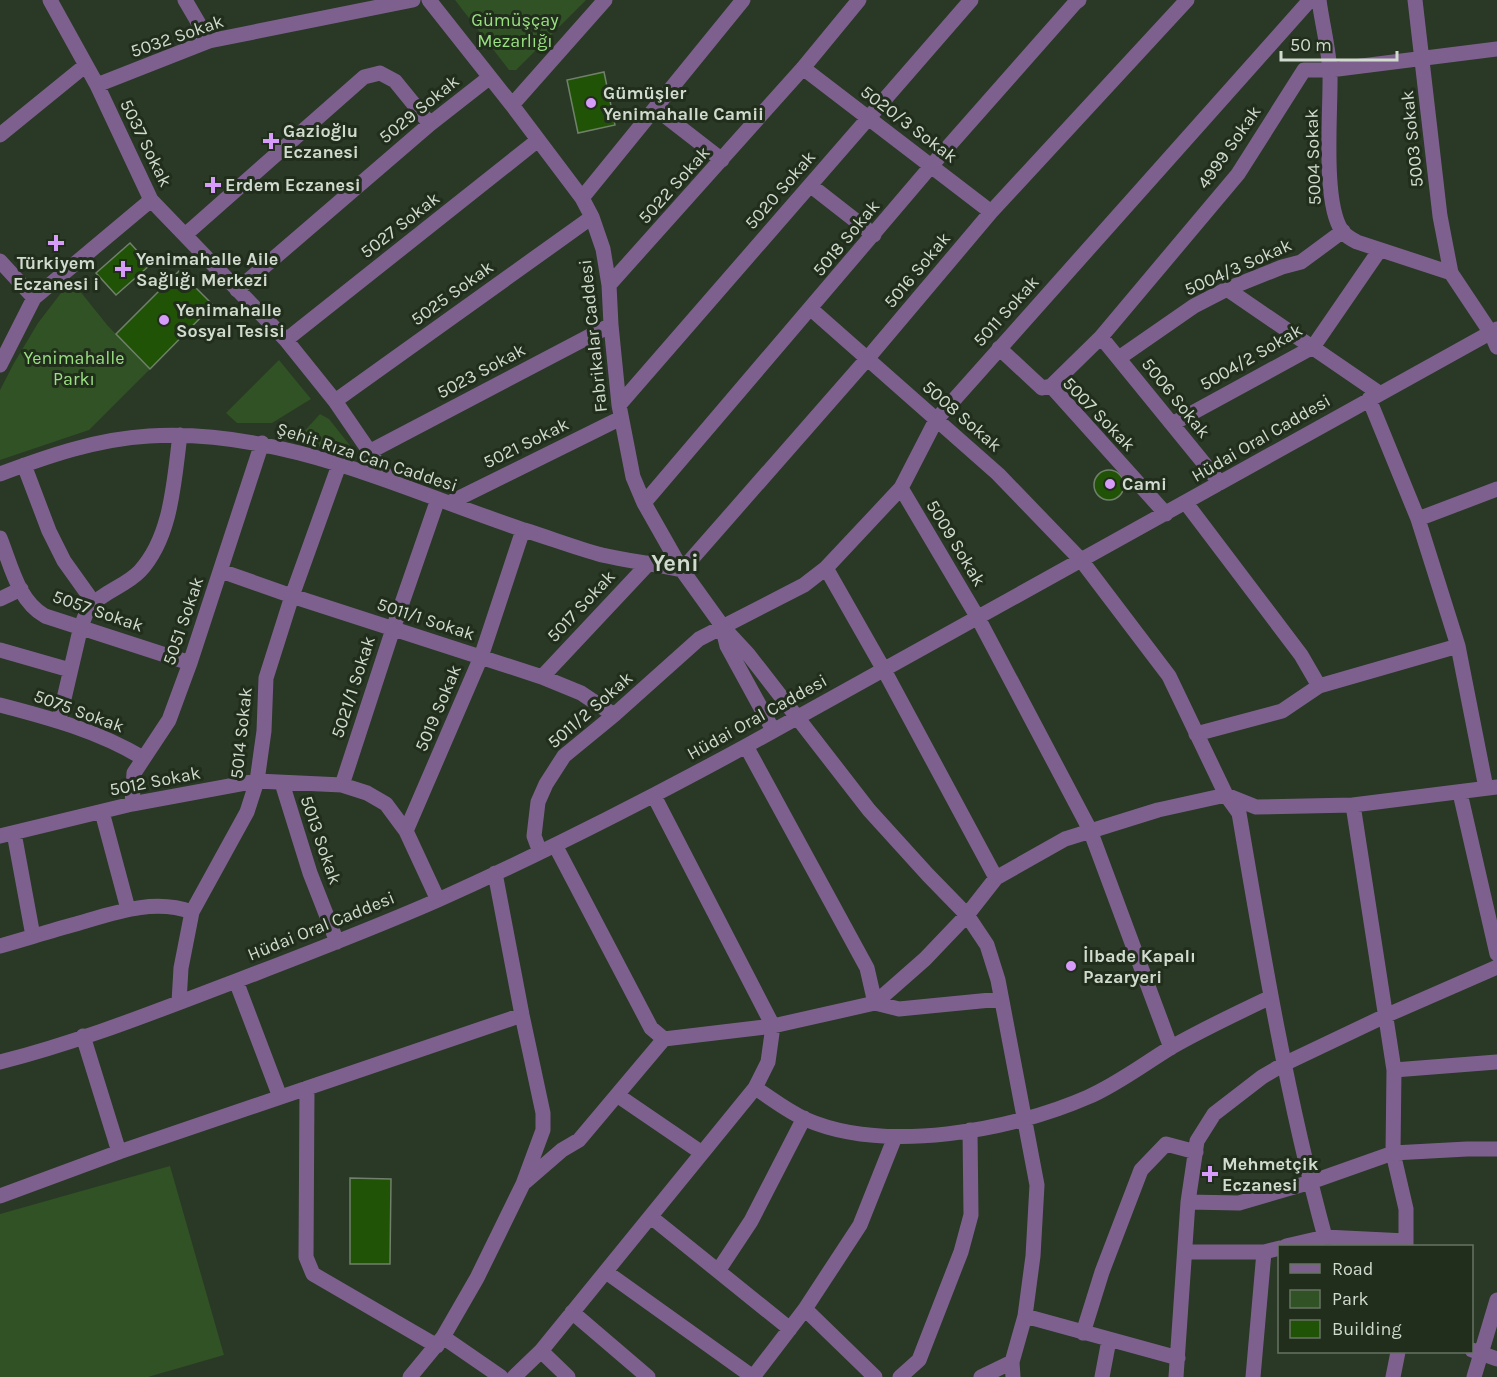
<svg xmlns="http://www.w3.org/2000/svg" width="1497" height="1377" viewBox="0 0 1497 1377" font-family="Karla,sans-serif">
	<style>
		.green { fill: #305224 }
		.building { fill: #215307; stroke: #70806b; stroke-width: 1.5 }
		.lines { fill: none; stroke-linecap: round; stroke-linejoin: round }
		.minor { stroke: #7e608f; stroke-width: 15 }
		.poi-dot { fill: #d79bf9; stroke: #212e1c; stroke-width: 2 }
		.labels { text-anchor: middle; stroke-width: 6; stroke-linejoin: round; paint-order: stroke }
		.park-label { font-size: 18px; fill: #9ae182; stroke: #212e1c }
		.street-label { font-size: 18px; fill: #d1dace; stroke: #212e1c }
		.poi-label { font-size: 18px; font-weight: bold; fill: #d1dace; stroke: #212e1c; text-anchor: start }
		.district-label { font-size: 24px; font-weight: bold; fill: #d1dace; stroke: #212e1c }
	</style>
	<rect width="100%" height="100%" fill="#2a3826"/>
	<path class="green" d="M455 0H586L516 70H509Z
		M71 280 108 326 150 369 89 430 0 460V390L14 363 38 323Z
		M279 360 311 399 272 423H237L226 413Z
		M320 414 329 419 352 448 353 454 342 455 302 440 299 437Z
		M170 1166 224 1355 148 1377H0V1214Z"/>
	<path class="building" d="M604 72 615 125 578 133 567 80Z
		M130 243 150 265 116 295 96 273Z
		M179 271 213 305 150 369 116 334Z
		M1094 485a15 15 0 1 1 30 0a15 15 0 1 1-30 0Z
		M350 1178 391 1179 390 1264H350Z"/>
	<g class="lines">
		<path class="minor" d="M50 0 97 85 151 200 286 340 335 401 389 480
			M185 0 209 41
			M429 0 512 105 582 198 592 217 603 249 609 285 611 325 619 405 633 477 644 503 682 570 723 627 748 654 869 810 928 875 967 915 987 945 998 980 1037 1185 1033 1256 1025 1316 1012 1362 1013 1377
			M1319 0C1322 23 1329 50 1330 73 1331 110 1322 202 1342 231 1346 236 1351 239 1357 242L1451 273 1491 333 1497 347
			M1415 0 1440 216 1451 273
			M803 68 991 212
			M97 85 209 41 413 0
			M512 105 605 0
			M655 108 722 160
			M0 135 86 65
			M810 185 874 235
			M582 198 743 0
			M185 235 364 77 380 73 395 81 430 124
			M0 261 34 298
			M609 285 803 68 859 0
			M1227 289 1379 393
			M237 290 430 124 490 77
			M811 309 998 474 1081 560 1169 676 1226 795 1239 813C1263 955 1287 1098 1325 1237
			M1101 337 1220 483
			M286 340 538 140
			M999 348 1042 388 1051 386 1166 514
			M1119 358 1194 306 1227 289 1282 267 1301 262 1343 231
			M0 365 34 298 151 200
			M1051 386 1101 337 1238 174 1304 70H1330L1497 49
			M1369 399 1418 519 1458 646 1486 788
			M335 401 592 217
			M619 405 971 0
			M1172 424 1313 347 1379 251
			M369 452 611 325
			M24 465 49 531 64 561 94 603
			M0 474C48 456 97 439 149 436 280 428 402 489 524 530 550 538 576 548 602 555 628 561 656 564 682 570L867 359 991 212 1187 0
			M901 488 978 618 1090 830 1171 1048
			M449 503 621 418
			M644 503 932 165 1075 3 1079 0
			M1186 503 1301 655 1319 686
			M1418 519 1497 489
			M0 538C11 565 18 601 45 616L190 663
			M826 568 884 670 996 878
			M221 571 292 596 542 677 581 693 614 715
			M0 599 21 589
			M723 630 727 646 773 730
			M0 650 70 670
			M542 677 649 563
			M0 705C50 718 98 731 143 758
			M59 720 81 626C84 620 86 611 91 606 104 591 126 586 140 571 172 536 174 480 180 435
			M1196 734 1282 711 1319 686 1458 646
			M746 746 867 968 875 1003 899 1009 1001 999
			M282 783 310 873 337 942
			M342 785 393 629 438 499
			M1460 793 1497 954
			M132 804 134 773 169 720 190 663 262 443
			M1353 805 1394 1070 1393 1153 1406 1209V1246
			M102 812 128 909
			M406 831 481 657 523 530
			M14 833 33 936
			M0 836 132 804 257 781 342 785 367 793 386 804 406 831 438 900
			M540 852 534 836 538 802 546 784 564 756 614 715 699 639 804 585 826 568 901 488 936 420 1310 0
			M0 946C25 939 50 931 76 924 114 913 153 898 192 912
			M236 981 280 1097
			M179 1002 181 968 192 912 247 812 257 781 264 731 266 678 292 596 339 465
			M83 1036 119 1152
			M664 1039 773 1026 875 1003 925 959 967 915 996 878 1065 839 1158 810 1226 795 1256 807 1353 805 1497 787
			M0 1062C80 1042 159 1010 236 981 304 955 372 929 438 900 543 853 645 801 746 746L1497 329
			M1394 1070 1497 1062
			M307 1088 306 1257 313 1274 437 1346
			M755 1088C771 1098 787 1111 805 1119 884 1154 1011 1131 1088 1097 1116 1085 1144 1064 1170 1048 1203 1029 1237 1013 1271 997
			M617 1095 702 1153
			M525 1182 562 1150 579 1140 664 1039 651 1028 555 845
			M0 1196 119 1152 522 1015
			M1188 1202 1239 1203 1311 1182 1393 1153 1467 1149H1497
			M651 1217 790 1329
			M1286 1246 1325 1237 1406 1241
			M1185 1252H1264L1280 1248
			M718 1271 751 1221 804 1118
			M606 1272 753 1377
			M805 1309 875 1377
			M572 1312 648 1377
			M1025 1316 1178 1358
			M1083 1333 1102 1272 1141 1170 1166 1144 1196 1152
			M443 1337 501 1377
			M1472 1350 1497 1359
			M541 1351 568 1377
			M410 1377 443 1337 477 1278 523 1184 543 1130V1113L522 1015 495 873
			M514 1377 541 1351 755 1088 768 1062 773 1026 654 796
			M753 1377 805 1309 860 1225 895 1137
			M900 1377 919 1360 961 1252 971 1215 970 1130
			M981 1377 1012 1362
			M1102 1377 1109 1340
			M1176 1377 1188 1202 1197 1141 1214 1114 1262 1077 1284 1064 1385 1016 1497 967
			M1253 1377 1264 1252
			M1393 1377 1398 1352
			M1474 1377 1497 1300"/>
	</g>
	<g class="poi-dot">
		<circle cx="591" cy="103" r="6"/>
		<path d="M268 132h6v6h6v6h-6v6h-6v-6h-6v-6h6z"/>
		<path d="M210 176h6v6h6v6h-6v6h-6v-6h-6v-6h6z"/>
		<path d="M53 234h6v6h6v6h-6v6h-6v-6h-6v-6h6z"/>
		<path d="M120 260h6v6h6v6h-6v6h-6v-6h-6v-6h6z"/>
		<circle cx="164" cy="320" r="6"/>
		<circle cx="1110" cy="484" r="6"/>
		<circle cx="1071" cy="966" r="6"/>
		<path d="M1207 1165h6v6h6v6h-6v6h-6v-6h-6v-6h6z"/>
	</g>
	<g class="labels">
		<g class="park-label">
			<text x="515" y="26">Gümüşçay<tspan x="515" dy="21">Mezarlığı</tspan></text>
			<text x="74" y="364">Yenimahalle<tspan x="74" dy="21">Parkı</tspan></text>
		</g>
		<g class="street-label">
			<text transform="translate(177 36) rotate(-19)" y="6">5032 Sokak</text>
			<text transform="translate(419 109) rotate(-39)" y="6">5029 Sokak</text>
			<text transform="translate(909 124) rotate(37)" y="6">5020/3 Sokak</text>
			<text transform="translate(1412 139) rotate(-96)" y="6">5003 Sokak</text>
			<text transform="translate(146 143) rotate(64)" y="6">5037 Sokak</text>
			<text transform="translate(1229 147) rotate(-55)" y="6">4999 Sokak</text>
			<text transform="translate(1313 157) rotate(-92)" y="6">5004 Sokak</text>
			<text transform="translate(674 185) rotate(-48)" y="6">5022 Sokak</text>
			<text transform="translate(780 190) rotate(-49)" y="6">5020 Sokak</text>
			<text transform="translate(400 225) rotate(-38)" y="6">5027 Sokak</text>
			<text transform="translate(846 238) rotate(-50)" y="6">5018 Sokak</text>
			<text transform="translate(1238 267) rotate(-24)" y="6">5004/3 Sokak</text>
			<text transform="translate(917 270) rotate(-50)" y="6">5016 Sokak</text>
			<text transform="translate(452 293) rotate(-36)" y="6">5025 Sokak</text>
			<text transform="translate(1006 311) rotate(-48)" y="6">5011 Sokak</text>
			<text transform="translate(593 336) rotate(-96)" y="6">Fabrikalar Caddesi</text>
			<text transform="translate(1251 357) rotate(-30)" y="6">5004/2 Sokak</text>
			<text transform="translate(481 371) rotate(-28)" y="6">5023 Sokak</text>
			<text transform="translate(1176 398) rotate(51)" y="6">5006 Sokak</text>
			<text transform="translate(1099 414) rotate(46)" y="6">5007 Sokak</text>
			<text transform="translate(962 416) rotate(41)" y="6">5008 Sokak</text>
			<text transform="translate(1261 438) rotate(-30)" y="6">Hüdai Oral Caddesi</text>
			<text transform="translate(526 443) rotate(-26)" y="6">5021 Sokak</text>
			<text transform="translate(367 457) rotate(18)" y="6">Şehit Rıza Can Caddesi</text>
			<text transform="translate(956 543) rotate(59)" y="6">5009 Sokak</text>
			<text transform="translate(581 606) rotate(-47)" y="6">5017 Sokak</text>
			<text transform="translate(98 611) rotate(19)" y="6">5057 Sokak</text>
			<text transform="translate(426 619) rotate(18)" y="6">5011/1 Sokak</text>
			<text transform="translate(183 621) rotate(-71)" y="6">5051 Sokak</text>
			<text transform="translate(353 687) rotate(-72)" y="6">5021/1 Sokak</text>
			<text transform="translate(438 708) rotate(-67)" y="6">5019 Sokak</text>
			<text transform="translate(590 710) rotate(-41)" y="6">5011/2 Sokak</text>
			<text transform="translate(79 711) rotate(20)" y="6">5075 Sokak</text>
			<text transform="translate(757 717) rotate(-29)" y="6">Hüdai Oral Caddesi</text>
			<text transform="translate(241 733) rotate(-84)" y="6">5014 Sokak</text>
			<text transform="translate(155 781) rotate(-11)" y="6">5012 Sokak</text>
			<text transform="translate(321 840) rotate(71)" y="6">5013 Sokak</text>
			<text transform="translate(321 926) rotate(-22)" y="6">Hüdai Oral Caddesi</text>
		</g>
		<g class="poi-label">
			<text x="603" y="99">Gümüşler<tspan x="603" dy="21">Yenimahalle Camii</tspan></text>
			<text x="283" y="137">Gazioğlu<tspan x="283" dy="21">Eczanesi</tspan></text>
			<text x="225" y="191">Erdem Eczanesi</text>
			<text x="136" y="265">Yenimahalle Aile<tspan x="136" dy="21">Sağlığı Merkezi</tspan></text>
			<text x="56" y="269" text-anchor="middle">Türkiyem<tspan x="56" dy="21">Eczanesi i</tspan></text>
			<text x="176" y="316">Yenimahalle<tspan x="176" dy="21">Sosyal Tesisi</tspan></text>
			<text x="1122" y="490">Cami</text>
			<text x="1083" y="962">İlbade Kapalı<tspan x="1083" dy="21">Pazaryeri</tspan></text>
			<text x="1222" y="1170">Mehmetçik<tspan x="1222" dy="21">Eczanesi</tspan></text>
		</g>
		<g class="district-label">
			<text x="675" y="571">Yeni</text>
		</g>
	</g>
	<rect x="1278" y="1245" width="195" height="108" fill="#212e1c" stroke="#677363" stroke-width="1.5"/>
	<rect x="1290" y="1264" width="30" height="9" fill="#7e608f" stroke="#677363" stroke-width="1.5"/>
	<text x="1332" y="1275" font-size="18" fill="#d1dace">Road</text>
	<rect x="1290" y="1290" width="30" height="18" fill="#305224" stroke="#677363" stroke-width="1.5"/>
	<text x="1332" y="1305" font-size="18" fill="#d1dace">Park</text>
	<rect x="1290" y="1320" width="30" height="18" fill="#215307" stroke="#677363" stroke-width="1.5"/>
	<text x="1332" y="1335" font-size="18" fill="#d1dace">Building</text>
	<path d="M1281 51v9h116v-9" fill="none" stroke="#d1dace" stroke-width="3"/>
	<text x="1290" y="51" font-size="18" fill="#d1dace" stroke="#212e1c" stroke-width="4.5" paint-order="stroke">50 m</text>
</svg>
